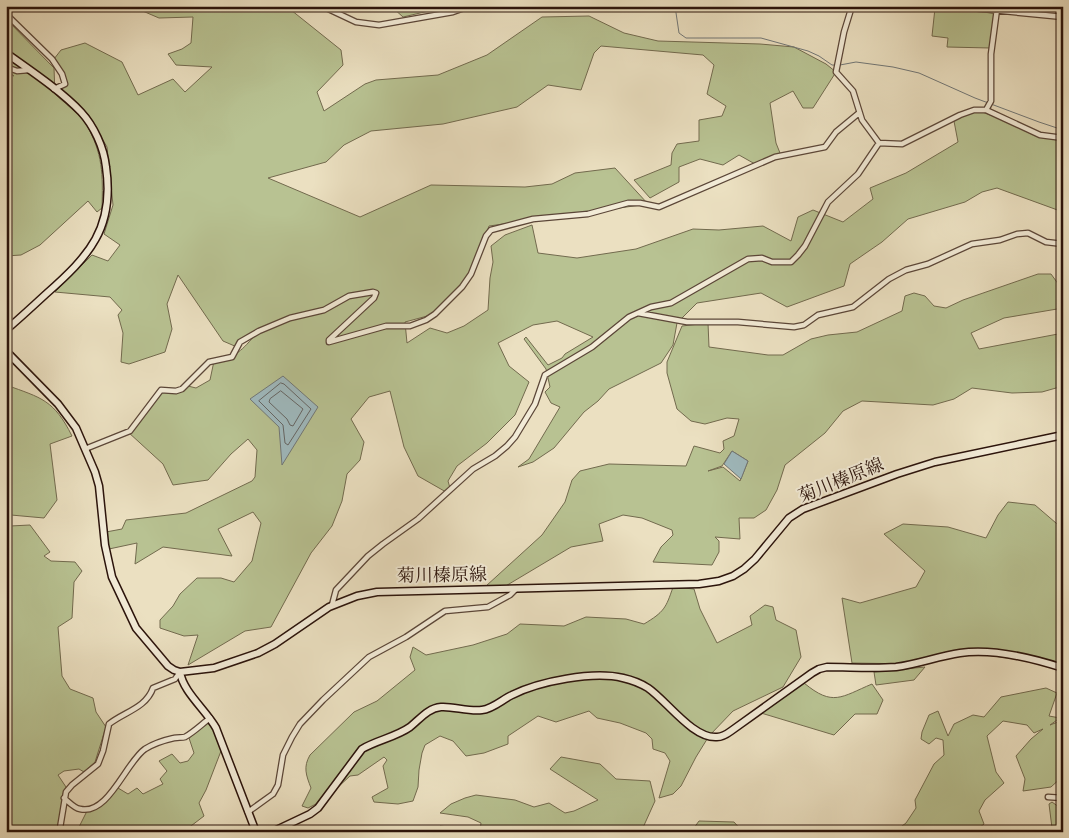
<svg xmlns="http://www.w3.org/2000/svg" width="1069" height="838" viewBox="0 0 1069 838" font-family="'Libre Bodoni','Noto Serif JP',serif">
	<style>
		.green { fill: #b8c292; stroke: #726a4e; fill-rule: evenodd }
		.water { fill: #9fbabf; stroke: #717777 }
		.lines { fill: none; stroke-linecap: round; stroke-linejoin: round }
		.shore { stroke: #656665; stroke-width: 1 }
		.stream { stroke: #717777; stroke-width: 1 }
		.street-casing { stroke: #5b4638; stroke-width: 7 }
		.secondary-casing { stroke: #2b130b; stroke-width: 9 }
		.street { stroke: #f2ebd7; stroke-width: 4.5 }
		.secondary { stroke: #f2ebd7; stroke-width: 6 }
		.labels { text-anchor: middle; stroke-width: 4; stroke-linejoin: round; paint-order: stroke }
		.street-label { font-size: 18px; fill: #2b130b; stroke: #f2ebd7 }
	</style>
	<rect width="100%" height="100%" fill="#ebe0c1"/>
	<filter id="stains"><feTurbulence type="fractalNoise" baseFrequency=".004" numOctaves="4"/><feColorMatrix values="0 0 0 0 .2 0 0 0 0 .09 0 0 0 0 .02 0 0 0 .5 -.17"/></filter>
	<radialGradient id="worn" r=".72"><stop offset=".6" stop-color="#630" stop-opacity="0"/><stop offset="1" stop-color="#630" stop-opacity=".3"/></radialGradient>
	<path class="green" d="M131 6H286L341 50 343 65 317 92 324 111 365 84 376 80 438 75 487 55 542 17 589 16 624 33 658 41 760 44 794 47 826 64 836 72 813 108H803L793 91 770 103 776 143 780 153 755 164 739 155 723 165 700 159 679 167V182L650 198 634 180 671 165 672 153 677 144 699 141V120L722 116 726 106 707 94 714 65 703 55 601 46 594 53 581 90 548 85 517 107 443 124 371 131 344 145 326 162 268 178 360 217 431 185 525 187 552 184 575 173 615 168 648 204 489 226 472 272 454 296 431 315 405 322 407 343 430 328 447 333 464 326 488 310 490 278 493 262 491 246 505 235 532 225 538 253 577 258 636 249 693 229 719 230 763 226 791 241 798 217 813 210 843 222 873 199 870 188 906 173 958 142 953 116 979 111 1063 140V212L997 188 982 192 965 202 908 219 882 242 850 264 844 286 787 307 761 293 697 303 677 323 673 345 661 363 609 389 598 401 584 412 554 448 533 462 518 467 529 459 560 407 551 403 545 392 550 387 546 369 524 339 526 337 548 365 562 358 565 354 593 337 557 321 533 325 498 343 509 366 529 382 515 415 487 443 457 466 448 481 450 488 446 492 418 476 404 447 390 391 369 397 351 419 364 442 360 460 347 474 342 501 332 526 311 553 271 627 245 631 188 665 198 635 184 636 160 628V620L173 606 180 594 197 578H221L234 582 252 561 261 523 253 512 218 529 232 556 163 547 135 564 137 543 109 549 106 532 122 529 126 520 186 513 252 481 255 477 257 450 248 439 231 454 208 480 173 485 163 464 128 432 161 390 176 391 184 385 196 388 210 380 214 361C238 356 241 351 257 333L237 347 223 341 178 275 167 304 172 329 165 352 129 364 121 362 123 333 118 315 122 310 110 297 55 292 92 255 108 261 120 245 104 234 113 205 107 147 88 114 57 88 65 84 54 59 61 50 85 43 122 62 138 95 173 79 185 92 212 67 176 65 168 54 182 49 191 43 193 17 159 18Z
		M365 6H450L403 17 393 8C384 10 373 11 365 6Z
		M935 8 994 13 990 48 947 47 948 38 932 36Z
		M6 19 54 68 55 94C62 101 82 116 86 124 103 153 103 175 102 208L97 212 88 201 40 245 21 255 6 256V72L14 76 6 70Z
		M1038 274H1051L1059 285H1063V308L1004 318 971 333 979 349 1058 334 1063 340V386L1042 392 1012 393 972 388 954 399 933 405 862 401 843 411 825 433 785 465 777 490 766 510 754 518H739L740 539 715 537 719 541V552L712 565 653 562 661 547 673 535 672 530 642 518 623 515 599 524 603 541 571 547 504 587 486 586 542 535 565 502 572 480 580 471 609 464 686 466 694 446 720 453 724 449 723 441 734 436 739 419 727 418 705 424 691 421 677 409 667 373V362L682 326 708 323 709 347 768 355H783L811 339 828 335 857 332 902 311 905 296 914 293 925 296 934 306 946 308 963 300ZM732 451 748 461 740 481 723 467 708 471 722 466Z
		M6 385C42 398 54 400 72 436L50 444 57 500 44 518 11 515 10 526 30 525 50 552 44 556 51 561 75 562 82 571 74 582 72 618 58 627 62 676 70 689 93 698 96 712 106 727 95 762 84 772 79 769 64 771 58 775 66 787 63 794 58 829 56 832H6Z
		M1008 502 1035 505 1063 529V666L959 651 915 664 852 663 842 598 860 603 916 587 925 571 884 534 903 524 948 527 986 538 998 515Z
		M673 587 694 589 700 609 717 643 752 625 750 616 765 605 773 607 776 620 796 630 801 657 783 687 733 711 709 736 696 757 681 786 673 794 659 798 670 761 665 753 653 749 652 739 646 733 620 723 597 718 589 711 556 722 538 716 508 736V744L484 753 466 756 453 741 440 736 425 745 422 753 419 770 418 787 413 801 398 804 374 802 372 797 388 788 383 766 387 760 384 757 358 775 350 776 324 800 308 808 302 806 311 788C306 775 303 767 310 755L354 712 377 701 415 670 410 657 413 647 426 655 473 645 507 634 520 624 564 626 586 617 626 619 644 624C664 612 666 608 673 587Z
		M925 667 914 680 876 685 874 672Z
		M804 683C833 707 841 697 872 684L883 700 877 714H855L834 735 761 713Z
		M1046 688 1057 693 1049 716 1060 718 1050 725 1063 720V776L1051 787 1023 791 1025 779 1016 756 1031 739 1043 729 1034 733 1027 725 1003 721 987 736 996 772 1004 783 985 800 979 811 984 824 974 832H894L906 823 916 808 915 800 934 764 944 755 943 740 936 738 929 744 921 739 922 732 929 715 938 711 948 736 954 724 973 715 984 717 1001 697Z
		M208 723 214 731 221 751 206 790 199 803 204 816 187 829 188 832H90L79 827 87 811 97 808 118 788 128 794 137 788 143 794 163 784 160 779 167 771 159 761 172 754 180 763 188 761 194 753 189 738Z
		M561 757 600 764 616 779 650 781 655 801 641 832H440V826L480 831 481 823 468 817 440 813 451 804 465 798 476 795 515 800 534 807 549 803 565 813 574 811 598 800 550 769Z
		M1052 802 1063 810V832H1048L1052 828 1049 804Z
		M699 821 734 822 743 832H691Z"/>
	<path class="water" d="M283 376 318 407 282 465 279 427 250 399Z
		M732 451 748 461 741 479 724 464Z"/>
	<g class="lines">
		<path class="shore" d="M281 383 284 384 311 409 288 445 285 443 283 425 259 401Z
			M281 391 303 409 293 426 290 425 287 419 269 402 270 399Z"/>
		<path class="stream" d="M675 6 679 33 686 38H761L808 51 819 56 832 65H836
			M840 65 856 62 893 67 919 73 975 98 1039 122 1063 130"/>
		<defs>
			<path id="street" d="M322 6 356 22 379 25 453 12 470 6
				M852 6 844 32 836 72 853 91 862 120 879 143 902 144 960 115 974 110H986L1040 135 1063 138
				M951 6 1063 17
				M6 14 52 59 62 74 65 84 54 89
				M6 67 17 71 29 70
				M986 110 991 101V54L997 9
				M638 313 687 322H738L794 327 804 325 818 315 853 307 889 279 906 270 928 264 972 244 1000 240 1017 234 1028 233 1046 242 1063 244
				M85 449 130 431 161 390 176 391 182 389 209 362 232 357 240 342 259 331 290 318 324 310 349 296 373 292 376 293 374 298 329 340V342L386 326H410L426 320 435 314 462 287 471 274 486 236 491 230 533 219 588 214 628 203H640L659 207 775 157 825 147 836 132 859 113
				M332 605 336 590 368 556 383 544 418 519 473 469 495 456 507 446 515 437 535 404 545 375 592 347 629 317 651 307 671 303 748 259 762 258 772 262H791L798 255 805 246 828 202 858 174 879 143
				M1048 797 1063 798
				M64 798C69 802 74 808 80 809 108 816 126 762 145 749 153 744 165 740 174 738 178 737 182 738 185 737 194 732 202 724 210 718
				M248 812 273 794 278 785 283 755 292 737 300 724 323 700 369 657 406 637 445 611 488 607 510 595 516 589
				M58 832 60 828 66 792 72 785 98 764 103 751 109 724C124 712 146 708 153 688L175 679 180 672"/>
			<path id="secondary" d="M6 53C31 71 60 90 81 112 94 126 104 148 106 167 115 228 89 256 46 294 33 306 20 318 6 330
				M6 351 58 404 76 428 95 472 99 486 105 545 112 577 136 628 168 666 174 670 180 672 214 668 258 653 275 644 329 607 357 596 377 592 699 584 719 581 733 576 744 569 755 559 789 518 803 509 897 474 935 462 1063 435
				M180 672C183 692 206 710 216 728L256 832
				M272 832 310 814 318 808 362 749C377 740 396 737 410 727 420 719 428 708 441 707 453 706 469 712 482 710 493 709 503 699 512 695 540 681 593 671 623 678 632 680 640 683 648 688 667 701 693 739 717 737 722 737 727 734 731 731L812 673 819 669 827 667C850 667 873 669 896 667 918 664 939 656 960 653 993 648 1032 658 1063 668"/>
		</defs>
		<use href="#street" class="street-casing"/>
		<use href="#secondary" class="secondary-casing"/>
		<use href="#street" class="street"/>
		<use href="#secondary" class="secondary"/>
	</g>
	<g class="labels">
		<g class="street-label">
			<text transform="translate(841 480) rotate(-22)" y="6">菊川榛原線</text>
			<text transform="translate(442 575) rotate(-1)" y="6">菊川榛原線</text>
		</g>
	</g>
	<rect width="1069" height="838" fill="none" stroke="#ebe0c1" stroke-width="25"/>
	<rect x="8" y="8" width="1054" height="823" fill="none" stroke="#2b130b" stroke-width="2.5"/>
	<rect x="12" y="12" width="1044" height="813" fill="none" stroke="#2b130b"/>
	<rect width="100%" height="100%" filter="url(#stains)"/>
	<rect width="100%" height="100%" fill="url(#worn)"/>
</svg>
